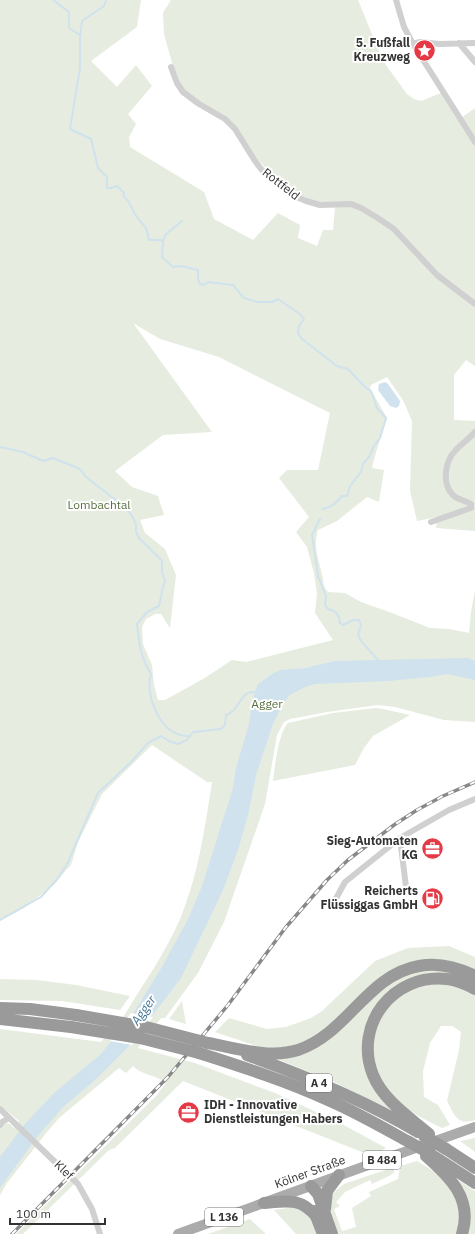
<svg xmlns="http://www.w3.org/2000/svg" width="475" height="1234" viewBox="0 0 475 1234" font-family="'IBM Plex Sans',sans-serif">
	<style>
		.green { fill: #e6ecdf; fill-rule: evenodd }
		.water { fill: #cfe2ee }
		.pier { fill: #fff }
		.lines { fill: none; stroke-linecap: round; stroke-linejoin: round }
		.stream { stroke: #cfe2ee; stroke-width: 2 }
		.street { stroke: #d0d0d0; stroke-width: 6 }
		.primary { stroke: #ababab; stroke-width: 10 }
		.highway { stroke: #9a9a9a; stroke-width: 12 }
		.rail-casing { stroke: #888; stroke-width: 3.5 }
		.rail { stroke: #fff; stroke-width: 2; stroke-dasharray: 6; stroke-linecap: butt }
		.highway-bridge { stroke: #9a9a9a; stroke-width: 12 }
		.labels { text-anchor: middle; stroke-width: 4; stroke-linejoin: round; paint-order: stroke }
		.shield { fill: #fff; stroke: #707070; stroke-width: 1 }
		.shield-label { font-size: 11px; font-weight: bold; fill: #333 }
		.poi-label { font-size: 12px; font-weight: bold; fill: #333; stroke: #fff; text-anchor: end }
		.street-label { font-size: 12px; fill: #333; stroke: #fff }
		.park-label { font-size: 12px; fill: #56703f; stroke: #fff }
		.water-label { font-size: 13px; font-style: italic; fill: #3f7597; stroke: #fff }
	</style>
	<rect width="100%" height="100%" fill="#fff"/>
	<path class="green" d="M0 0H141L137 27 91 61 117 87 136 65 152 86 128 114 136 124 129 137 130 147 204 192 214 219 253 240 278 213 300 225 298 238 317 246 323 230H333L335 207 351 206 360 210 393 231 435 276 475 308V366L466 360 454 375V420L475 421V531L436 528 437 517 417 521 410 491 412 421 403 400 387 377 371 385 370 388 387 418C382 435 376 450 372 468L384 470 379 502 367 497 337 521 318 530C313 547 318 557 322 574 324 582 322 585 328 592L345 593 361 602 392 613 430 628 449 629 469 633 471 612 475 590V722L444 720 395 707 378 705 327 712 290 719 284 722 277 735 265 804 224 922 198 973 165 1018H161L138 1048 195 1063 275 1093 340 1123 386 1148 372 1156 183 1081 115 1148 109 1150 23 1234H16L156 1096 166 1083C157 1075 141 1075 133 1066L126 1073 119 1068 59 1118 47 1132 7 1183 0 1195V1129L2 1125 6 1123 10 1124 14 1128 19 1121 0 1105V1029L101 1042C109 1032 120 1022 127 1011 145 981 166 952 180 919 198 876 205 828 212 782H207L152 745 102 794 78 842 71 865 60 877 56 883 24 908 0 921ZM133 323 160 339 219 357 330 413 318 470H287L279 478 309 517 296 532 307 547 314 573 317 594 315 613 333 640 246 662 232 660 203 679 165 700H158L154 685 152 665 143 644 142 627 146 619 155 614H161L170 628 176 575 165 549 145 533 140 520 164 515 158 496 132 487 115 471 163 435 212 432ZM334 661H348L258 685C273 669 284 671 304 668 314 667 324 663 334 661Z
		M171 0H358L383 61 407 94 414 99 421 101 441 93 458 120 475 108V301L438 273 396 227 362 206 323 203 300 198 283 185 257 159 236 127 201 103 185 91 181 85 173 66 164 34 163 13Z
		M375 708 383 709 410 715 373 736 364 748 355 765 273 781C275 766 278 734 288 723L333 713Z
		M449 946 475 957V971L397 967 377 980 318 1035 300 1044 279 1048 260 1047 215 1032 229 1018 267 1029 286 1027 311 1018 322 1011 375 961 408 948Z
		M438 968 475 979V985L456 978 386 996 365 1054 400 1114 334 1082 270 1056H280L352 1015 403 974Z
		M0 979 37 980 76 985 130 996 120 1010 62 1001 0 1000Z
		M423 984H452L475 994V1120C457 1126 454 1114 447 1101L459 1050 461 1032 452 1026H441L430 1043 423 1071 424 1097 438 1105 450 1125 442 1128C424 1119 407 1111 393 1097 374 1077 366 1041 380 1017 383 1011 391 1003 396 998 402 992 415 988 423 984Z
		M182 1001 186 1024 169 1019Z
		M475 1138V1152L460 1141Z
		M417 1161 435 1172 447 1182 460 1209 457 1234H336L329 1215 330 1195 344 1184 394 1167V1172L391 1175 372 1184 370 1180 345 1192 336 1202 340 1206 334 1209 342 1231 356 1227 352 1208 371 1196 369 1192 398 1179 400 1166Z
		M452 1176 475 1191V1234H465Z
		M288 1208H295L310 1215 319 1234H296L274 1210Z
		M250 1219 266 1234H208Z"/>
	<path class="water" d="M385 382 388 384 400 401 399 406 396 408 390 406 378 390 379 384Z
		M468 658 475 661V680L448 674 430 677 388 681 315 684 303 688 290 695 283 703 273 724 256 775 248 815 238 850 223 890 181 978 129 1046 93 1082 63 1107 37 1137 0 1188V1157L24 1125 54 1093 100 1055 110 1043 134 1012 162 967 188 919 202 886 233 788 236 768 249 724 252 702 258 684 270 675 280 670 305 668 334 661Z"/>
	<path class="pier" d="M131 1013 153 1017 132 1045 110 1041Z"/>
	<g class="lines">
		<path class="stream" d="M53 0 69 12V28L80 35
			M106 0 104 6 82 21 80 38V68L70 129 91 139 98 168 107 177V188H111L117 186 124 193V197L128 201 136 216 146 228 149 240H163L162 257 173 267 181 266 198 270V278L200 284 204 285 208 282 233 285 244 298 258 302H272L278 299 300 314 304 319 299 326 298 333 302 339 337 366 348 369 365 387 371 391 377 408 386 418 380 438 374 446 369 457 363 464 361 472 350 486 347 496H342C336 503 331 508 322 509
			M163 240 166 234 182 221
			M0 447 23 452 43 461 53 458 80 469 86 477 126 508 132 516 136 524V532L139 538 162 561V572L165 581C162 589 161 597 159 606L147 612 137 624C139 643 141 658 151 674 145 694 158 728 180 735 183 736 187 736 189 736
			M320 519 312 535 318 576 326 596 325 605 328 609C336 611 339 614 340 623L343 625 353 620H359L361 625 358 635 361 641 378 660
			M0 920 41 897 59 877 68 862 98 793 131 762 148 743 161 736 169 741 178 744 187 740 193 732 221 729 225 725 226 715C242 710 239 687 258 693"/>
		<path class="street" d="M396 0 404 27 413 44 475 142
			M459 43 475 62
			M413 44 420 42 440 44 475 43
			M171 67 177 83 183 92 199 104 225 119 235 129 255 161 261 169 278 184 294 196 306 201 320 205 351 204 361 208 376 217 394 229 437 275 475 304
			M431 522 471 508V504C465 500 457 500 452 494 442 483 445 461 455 451 461 444 469 439 475 432
			M400 838 406 887
			M333 904 345 882 400 838 449 810 475 799
			M0 1109 78 1184 92 1209 100 1234
			M0 1125 2 1122 9 1118"/>
		<path class="primary" d="M178 1234 393 1156 475 1127"/>
		<path class="highway" d="M0 1008 30 1009 76 1015
			M0 1019 71 1027
			M208 1043C236 1048 270 1059 298 1050 347 1034 367 975 419 966 439 962 457 967 475 976
			M199 1053C243 1067 286 1081 328 1100 356 1112 382 1127 409 1142
			M247 1055C306 1076 364 1100 418 1132
			M429 1134C409 1117 383 1100 373 1075 353 1025 393 973 447 979 456 980 466 984 475 989
			M446 1149 475 1168
			M426 1156C450 1177 473 1199 462 1234
			M435 1157 475 1183
			M311 1186 318 1194 332 1234
			M264 1203C287 1201 300 1197 317 1217
			M325 1209 327 1191 339 1175
			M314 1211 323 1234"/>
		<defs>
			<path id="rail" d="M12 1234 168 1077 228 1005 286 927 327 880 348 860 394 825 417 810 443 796 475 782"/>
		</defs>
		<use href="#rail" class="rail-casing"/>
		<use href="#rail" class="rail"/>
		<path class="highway-bridge" d="M76 1015 146 1027 208 1043
			M71 1027 140 1038 199 1053
			M424 1136 446 1149
			M409 1142 431 1154"/>
	</g>
	<defs>
		<symbol id="sight-disc" viewBox="-11 -11 22 22"><circle r="9.5" fill="#e63946" stroke="#fff"/><path d="M0-6L1.8-2.2L6-1.7L2.9 1.2L3.7 5.4L0 3.3L-3.7 5.4L-2.9 1.2L-6-1.7L-1.8-2.2Z" fill="#fff"/></symbol>
		<symbol id="office-disc" viewBox="-11 -11 22 22"><circle r="9.5" fill="#e63946" stroke="#fff"/><path d="M-6-3h4V-5.5h4V-3h4V5H-6ZM-1-4.5V-3h2v-1.5ZM-6 0V1H6V0Z" fill="#fff"/></symbol>
		<symbol id="fuel-disc" viewBox="-11 -11 22 22"><circle r="9.5" fill="#e63946" stroke="#fff"/><path d="M-5.5-6h7V0h2V4h1.3V-2.5L3-4.5l.8-.8L6-3V5H2.5V1h-1V6h-7ZM-4.2-4.7v3.2H.2V-4.7Z" fill="#fff"/></symbol>
	</defs>
	<g fill-rule="evenodd">
		<use href="#sight-disc" x="412" y="38" width="25" height="25"/>
		<use href="#office-disc" x="420" y="836" width="25" height="25"/>
		<use href="#fuel-disc" x="420" y="886" width="25" height="25"/>
		<use href="#office-disc" x="176" y="1100" width="25" height="25"/>
	</g>
	<g class="labels">
		<g class="shield">
			<rect x="306" y="1074" width="26" height="18" rx="3"/>
			<rect x="363" y="1151" width="38" height="18" rx="3"/>
			<rect x="205" y="1208" width="38" height="18" rx="3"/>
		</g>
		<g class="shield-label">
			<text x="319" y="1087">A 4</text>
			<text x="382" y="1164">B 484</text>
			<text x="224" y="1221">L 136</text>
		</g>
		<g class="poi-label">
			<text x="410" y="47">5. Fußfall<tspan x="410" dy="14">Kreuzweg</tspan></text>
			<text x="418" y="845">Sieg-Automaten<tspan x="418" dy="14">KG</tspan></text>
			<text x="418" y="895">Reicherts<tspan x="418" dy="14">Flüssiggas GmbH</tspan></text>
			<text x="204" y="1109" text-anchor="start">IDH - Innovative<tspan x="204" dy="14">Dienstleistungen Habers</tspan></text>
		</g>
		<g class="street-label">
			<text transform="translate(281 184) rotate(38)" y="4">Rottfeld</text>
			<text transform="translate(64 1170) rotate(44)" y="4">Klef</text>
			<text transform="translate(310 1172) rotate(-20)" y="4">Kölner Straße</text>
		</g>
		<g class="park-label">
			<text x="99" y="509">Lombachtal</text>
			<text x="267" y="708">Agger</text>
		</g>
		<g class="water-label">
			<text transform="translate(143 1010) rotate(-55)" y="5">Agger</text>
		</g>
	</g>
	<path d="M10 1218v6h95v-6" fill="none" stroke="#333333" stroke-width="2"/>
	<text x="16" y="1218" font-size="12" fill="#333333" stroke="#ffffff" stroke-width="3" paint-order="stroke">100 m</text>
</svg>
